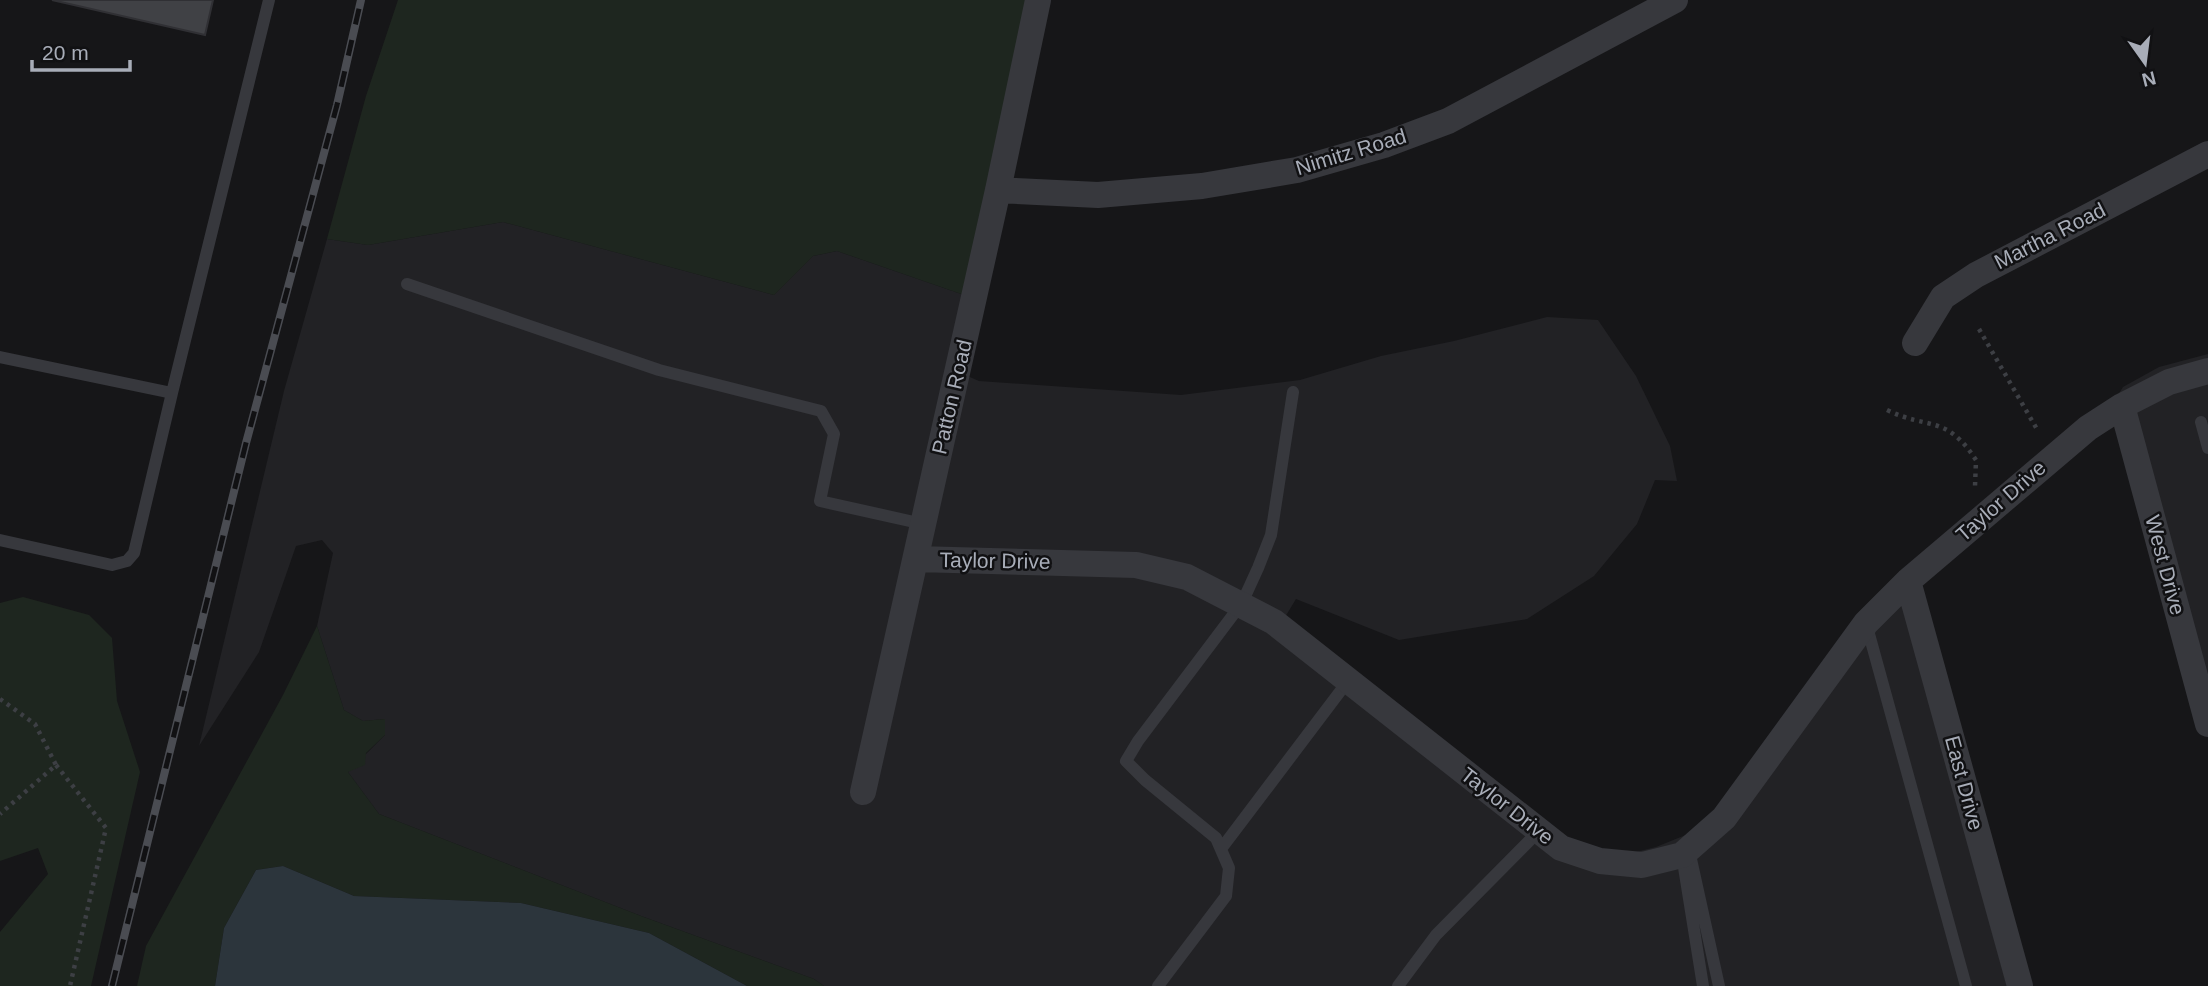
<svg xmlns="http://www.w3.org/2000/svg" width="2208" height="986" viewBox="0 0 2208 986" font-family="Helvetica,sans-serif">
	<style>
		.built { fill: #222225 }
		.green { fill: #1e261f }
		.water { fill: #2c353c }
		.building { fill: #404145; stroke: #303034; stroke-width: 2 }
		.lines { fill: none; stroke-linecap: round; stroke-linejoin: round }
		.path { stroke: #3d3f44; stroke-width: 4.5; stroke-dasharray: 3.5 5; stroke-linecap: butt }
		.lane { stroke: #37383d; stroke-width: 12 }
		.street { stroke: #37383d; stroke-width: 26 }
		.rail-casing { stroke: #4a4c52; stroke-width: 8 }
		.rail { stroke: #111113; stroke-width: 5; stroke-dasharray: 16; stroke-linecap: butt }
		.labels { text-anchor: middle; stroke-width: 5; stroke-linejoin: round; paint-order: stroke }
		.street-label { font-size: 21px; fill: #a8adb8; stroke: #111113 }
	</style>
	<rect width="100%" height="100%" fill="#161618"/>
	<path class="built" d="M503 222 774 295 813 256 837 251 970 297 956 371 979 381 1181 395 1300 380 1381 356 1454 341 1547 317 1598 320 1636 376 1670 446 1677 481 1655 480 1637 524 1594 576 1527 619 1399 640 1296 599 1279 627 1571 840 1624 855 1656 847 1693 832 1747 783 1899 592 2007 986H824L814 979 641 916 379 814 348 772 385 735V719L363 721 344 710 317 626 333 553 322 540 296 546 259 652 199 746 284 391 327 239 368 245Z
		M2208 354V722L2118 395 2123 387 2159 367Z"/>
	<path class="green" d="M398 0H1039L970 297 837 251 813 256 774 295 503 222 368 245 327 239 366 96Z
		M23 597 89 615 112 638 117 701 140 772 91 986H0V932L48 874 38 848 0 861V603Z
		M317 626 344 710 363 721 385 719V735L366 753 365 765 348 772 379 814 641 916 814 979 824 986H747L649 933 521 903 354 896 283 866 256 870 224 928 215 986H137L146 946 283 695Z"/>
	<path class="water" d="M283 866 354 896 521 903 649 933 747 986H215L224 928 256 870Z"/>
	<path class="building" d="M52 0H213L205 35Z"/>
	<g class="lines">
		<path class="path" d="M1979 329 2038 431
			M1887 410C1928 430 1946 414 1976 460L1975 486
			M0 699 35 724 56 765 0 814
			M56 765 106 828 70 986"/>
		<path class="lane" d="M407 284 659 370 821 411 834 434 820 501 923 524
			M0 357 172 393 269 0
			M2201 422 2208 448
			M0 540 112 565 127 561 134 553 172 393
			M1866 623 1966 986
			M1221 849 1348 681
			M1689 850 1719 986
			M1682 855 1703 986
			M1158 986 1226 896 1229 868 1216 838 1145 780 1126 761 1138 741 1242 603 1258 568 1271 535 1293 392
			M1398 986 1436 935 1539 831"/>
		<path class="street" d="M998 190 1098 195 1202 186 1297 170 1384 145 1448 121 1675 0
			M1915 343 1943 297 1976 275 2208 154
			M2122 406 2208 724
			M916 559 1136 565 1187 577 1274 622 1561 848 1600 861 1642 865 1682 855 1724 818 1866 623 1908 581 2088 428 2122 406 2169 382 2208 371
			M1908 581 2020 986
			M863 792 998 190 1038 0"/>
		<defs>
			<path id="rail" d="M112 986 246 443 337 105 361 0"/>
		</defs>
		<use href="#rail" class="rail-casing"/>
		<use href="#rail" class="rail"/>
	</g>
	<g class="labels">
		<g class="street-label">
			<text transform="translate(1351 152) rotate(-17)" y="7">Nimitz Road</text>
			<text transform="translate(2050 236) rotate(-27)" y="7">Martha Road</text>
			<text transform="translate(952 397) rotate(-77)" y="7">Patton Road</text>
			<text transform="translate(2001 501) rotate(-41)" y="7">Taylor Drive</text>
			<text transform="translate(995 561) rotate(1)" y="7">Taylor Drive</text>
			<text transform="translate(2165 565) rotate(75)" y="7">West Drive</text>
			<text transform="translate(1964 783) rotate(75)" y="7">East Drive</text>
			<text transform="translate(1507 806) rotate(38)" y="7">Taylor Drive</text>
		</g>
	</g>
	<g transform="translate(2145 63) rotate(166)" stroke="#111113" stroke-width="5" paint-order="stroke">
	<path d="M0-5L12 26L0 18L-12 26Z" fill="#a8adb8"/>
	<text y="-10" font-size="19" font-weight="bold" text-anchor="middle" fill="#a8adb8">N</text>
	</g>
	<path d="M32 60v10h98v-10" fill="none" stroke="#a8adb8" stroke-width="3.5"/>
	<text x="42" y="60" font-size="21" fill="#a8adb8" stroke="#111113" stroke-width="5" paint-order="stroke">20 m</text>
</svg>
